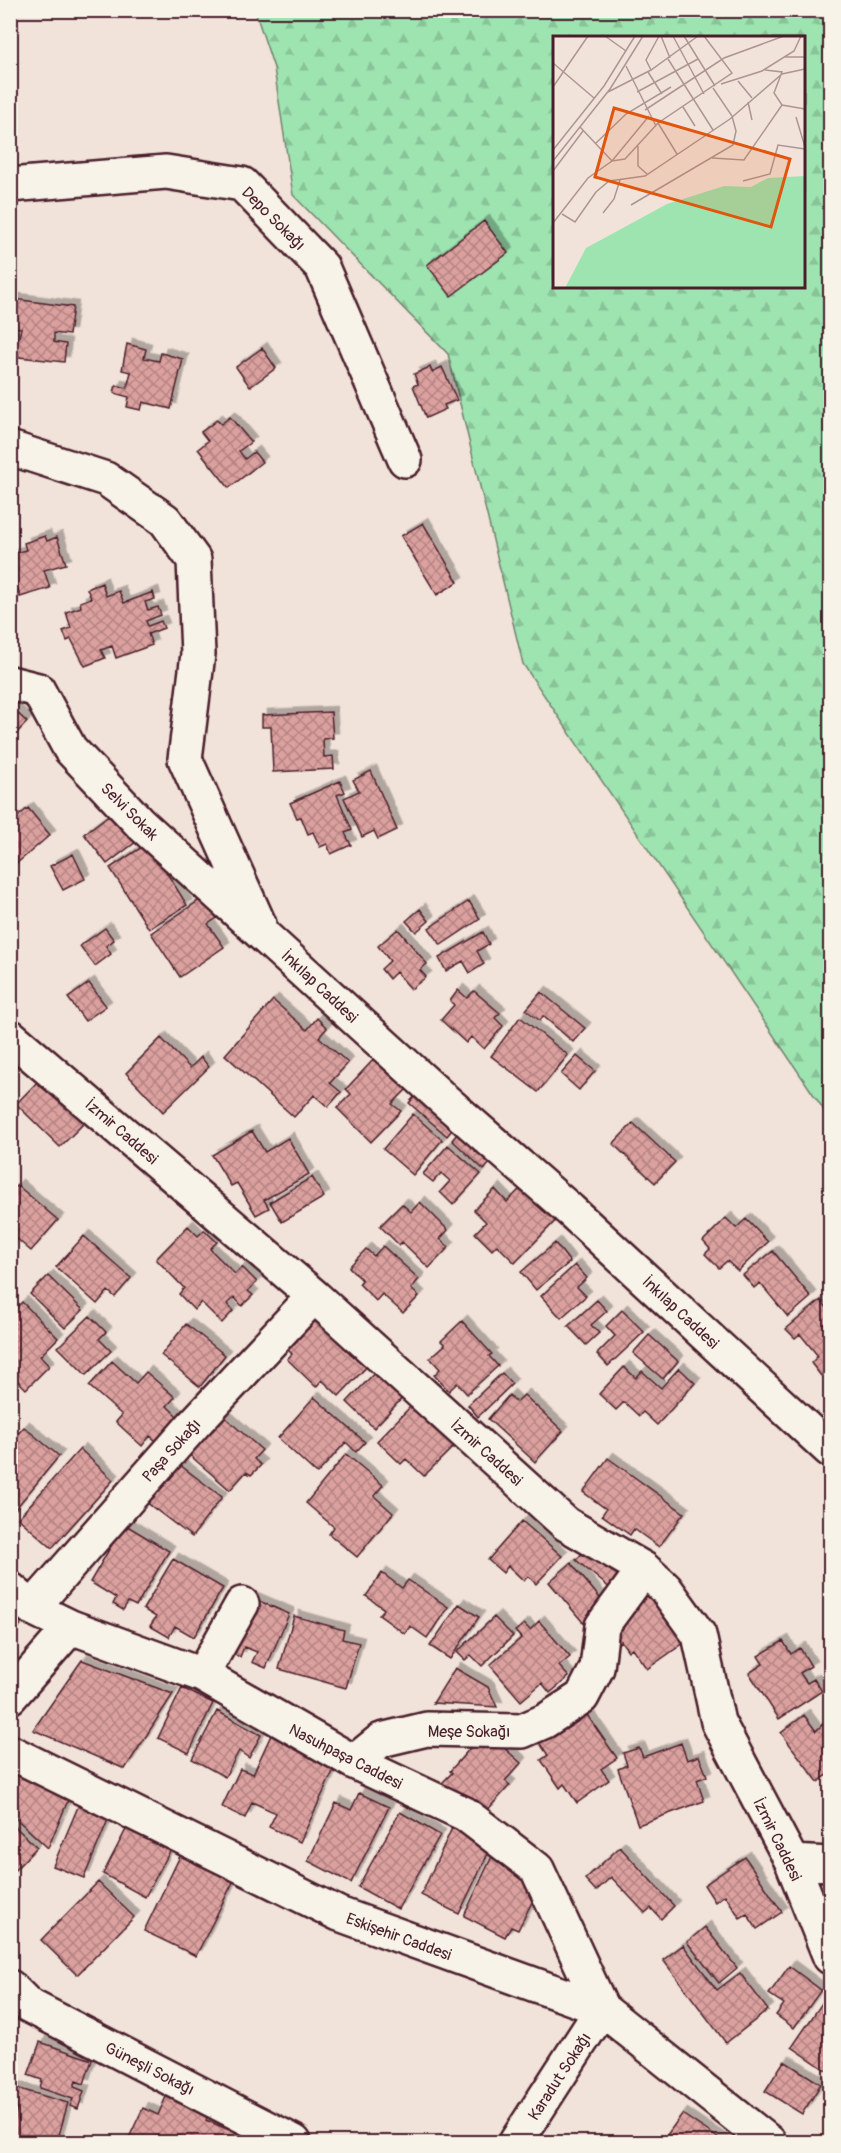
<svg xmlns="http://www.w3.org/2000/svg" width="841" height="2153" viewBox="0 0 841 2153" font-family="Pangolin,sans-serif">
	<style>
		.forest { fill: url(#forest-firs); stroke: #74826e; stroke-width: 1.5; fill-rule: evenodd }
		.building { fill: url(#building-cross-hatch); stroke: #4a1f2b; stroke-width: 1.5; filter: url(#shadow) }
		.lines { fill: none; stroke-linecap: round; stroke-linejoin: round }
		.minor-casing { stroke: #4a1f2b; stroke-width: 38 }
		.minor { stroke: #f7f3e8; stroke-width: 33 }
		.labels { text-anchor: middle; stroke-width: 5; stroke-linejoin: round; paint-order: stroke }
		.street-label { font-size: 16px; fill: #4a1f2b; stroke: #f7f3e8 }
		.inset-road { fill: none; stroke: #ae9593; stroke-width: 1.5 }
		.view { fill: #e0560e; fill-opacity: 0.15; stroke: #e0560e; stroke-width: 3 }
		.inset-edge { fill: none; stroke: #4a1f2b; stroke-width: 3 }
	</style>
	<defs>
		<pattern id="forest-firs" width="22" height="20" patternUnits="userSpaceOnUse" patternTransform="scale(1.5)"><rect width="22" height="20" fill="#9de4b1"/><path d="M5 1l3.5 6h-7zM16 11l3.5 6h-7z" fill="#89c398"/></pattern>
		<pattern id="building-cross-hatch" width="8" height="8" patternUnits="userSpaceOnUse" patternTransform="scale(1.5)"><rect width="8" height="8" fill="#dba19f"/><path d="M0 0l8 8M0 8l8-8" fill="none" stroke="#b48382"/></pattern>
		<filter id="shadow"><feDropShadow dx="5.5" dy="-5.5" stdDeviation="0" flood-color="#0004"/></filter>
	</defs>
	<rect width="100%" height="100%" fill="#f1e3d9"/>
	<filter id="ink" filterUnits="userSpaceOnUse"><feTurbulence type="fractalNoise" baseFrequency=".0167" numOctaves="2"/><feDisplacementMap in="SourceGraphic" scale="12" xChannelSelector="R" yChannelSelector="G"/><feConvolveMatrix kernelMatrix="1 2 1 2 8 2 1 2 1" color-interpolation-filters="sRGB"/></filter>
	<g filter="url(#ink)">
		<path class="forest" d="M255 11H830V1119L523 664 448 354 293 195 274 68ZM554 38H804V286H554Z"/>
		<path class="building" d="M484 221 508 253 451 296 427 265Z
			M14 299 73 307 69 335 54 333V342L66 344 64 362 10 356V336L19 338 21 328 11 327Z
			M127 344 146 349 144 358 159 361 161 353 183 359 171 409 143 402 141 410 127 407 129 397 114 393 116 385 127 388 131 372 122 370Z
			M262 348 276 368 250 387 236 367Z
			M430 367 432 372 442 367 457 400 444 405 446 409 426 418 413 386 418 384 414 374Z
			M230 417 251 442 239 451 245 459 254 452 262 462 229 488 198 449 208 441 201 432 217 420 221 424Z
			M423 523 458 582 437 595 401 536Z
			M45 536 47 541 57 537 66 564 44 570 50 588 20 597 16 582 12 583 10 577V554L26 550 24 543Z
			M102 583 106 596 119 591 124 603 153 592 155 599 145 602 148 610 158 607 161 615 146 621 148 626 161 621 164 628 148 634 152 645 116 658 112 646 101 650 105 658 85 666 71 639 67 641 63 631 71 628 66 612 81 607 80 602 91 598 87 589Z
			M10 706 27 722 10 740Z
			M331 712 333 738 323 739 324 757 333 756 334 769 273 772 271 727H262V715Z
			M371 771 397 830 378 839 374 831 362 837 344 798 359 791 353 780Z
			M340 781 345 792 337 795 352 830 345 833 351 845 331 854 327 844 320 847 313 832 308 834 301 817 297 818 290 803Z
			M28 808 50 835 16 864 10 858V823Z
			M118 808 141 838 107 864 84 834Z
			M148 843 187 905 149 929 110 868Z
			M73 854 85 879 63 890 50 866Z
			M203 898 217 918 208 924 224 947 180 977 151 933Z
			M469 901 480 919 441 945 429 928Z
			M420 909 429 921 416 932 406 921Z
			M105 928 114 940 106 946 111 954 95 966 80 946Z
			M398 929 427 964 420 970 426 977 411 989 396 972 389 979 381 969 390 961 378 946Z
			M483 932 489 944 477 951 484 964 470 973 463 961 446 971 439 958Z
			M89 983 106 1006 85 1021 68 998Z
			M458 990 467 998 474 991 500 1013 495 1018 503 1026 484 1049 471 1037 466 1043 441 1020 454 1005 450 1001Z
			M541 992 585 1028 573 1042 543 1016 540 1021 526 1010Z
			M273 1000 307 1030 317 1018 327 1028 319 1037 348 1063 330 1083 341 1092 328 1107 314 1095 294 1117 225 1055Z
			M520 1017 568 1055 538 1092 491 1056Z
			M161 1038 190 1068 201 1057 209 1067 163 1112 126 1073Z
			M577 1056 595 1071 579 1090 561 1074Z
			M375 1058 407 1089 392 1104 401 1111 371 1142 337 1108 351 1094 346 1089Z
			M44 1075 88 1119 60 1147 16 1104Z
			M421 1089 459 1122 447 1136 409 1103Z
			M413 1114 442 1140 413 1175 383 1149Z
			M633 1123 675 1162 655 1183 613 1144Z
			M463 1127 495 1157 484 1170 452 1140Z
			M252 1131 265 1152 288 1138 309 1174 264 1200 269 1208 256 1215 237 1183 231 1186 212 1155Z
			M448 1145 481 1174 453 1205 440 1192 450 1181 441 1173 433 1182 423 1174Z
			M312 1177 324 1197 282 1222 270 1202Z
			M526 1183 560 1216 515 1263 497 1245 492 1250 475 1233 486 1222 474 1210 495 1189 507 1202Z
			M17 1185 58 1220 31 1251 10 1233V1193Z
			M420 1202 448 1230 440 1239 449 1247 429 1268 402 1242 399 1245 380 1226 402 1204 411 1212Z
			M726 1218 736 1228 746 1219 768 1242 738 1271 727 1261 719 1268 705 1254 710 1249 703 1241Z
			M188 1226 198 1236 204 1230 217 1242 210 1249 235 1274 242 1267 257 1282 248 1291 253 1295 242 1306 234 1297 227 1304 233 1311 222 1323 201 1302 194 1310 179 1294 184 1288 156 1259Z
			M84 1236 131 1278 115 1297 108 1291 97 1304 56 1267Z
			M555 1243 570 1262 536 1290 521 1272Z
			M383 1246 419 1279 411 1289 419 1296 403 1313 382 1294 376 1301 359 1284 362 1280 349 1267 366 1249 374 1256Z
			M773 1251 811 1297 788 1317 760 1283 754 1288 743 1275Z
			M575 1265 587 1278 577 1287 586 1296 561 1318 541 1296Z
			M48 1276 83 1310 65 1328 30 1294Z
			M597 1300 607 1311 591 1325 599 1333 586 1345 568 1326Z
			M821 1300 830 1312V1372L828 1370 821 1376 811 1363 818 1356 800 1334 795 1338 786 1329Z
			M22 1302 58 1338 40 1356 49 1366 26 1389 10 1373V1314Z
			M316 1308 371 1362 339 1396 322 1380 316 1387 287 1359 292 1354 282 1344Z
			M622 1310 644 1332 608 1366 597 1354 615 1336 606 1326Z
			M90 1316 106 1332 99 1339 111 1351 86 1375 58 1347Z
			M462 1321 492 1354 489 1356 498 1366 467 1394 457 1383 449 1391 434 1375 440 1369 430 1358 445 1345 441 1341Z
			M186 1324 225 1355 200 1387 161 1355Z
			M649 1335 678 1361 663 1379 633 1353Z
			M112 1361 136 1383 146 1372 175 1397 167 1406 177 1416 156 1441 150 1436 142 1446 116 1422 122 1415 89 1386Z
			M381 1366 408 1392 374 1428 347 1402Z
			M624 1367 636 1378 642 1371 661 1388 679 1368 695 1383 657 1425 643 1412 639 1416 624 1402 616 1410 599 1394Z
			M502 1373 512 1384 478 1417 468 1405Z
			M509 1395 516 1402 524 1395 563 1431 535 1462 488 1419Z
			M314 1397 365 1442 356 1452 346 1442 317 1474 278 1438Z
			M414 1403 455 1445 424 1476 406 1459 401 1464 377 1441Z
			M220 1413 262 1450 254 1459 261 1465 251 1475 246 1472 230 1490 186 1452Z
			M24 1427 59 1456 12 1513 10 1442Z
			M80 1449 113 1480 52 1548 18 1518Z
			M346 1454 383 1485 374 1496 393 1513 357 1557 329 1534 334 1527 306 1503Z
			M608 1458 684 1513 659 1547 634 1529 630 1535 602 1515 606 1509 583 1492Z
			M176 1462 222 1497 192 1537 146 1502Z
			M522 1521 562 1556 536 1584 528 1576 524 1581 508 1566 503 1573 488 1560Z
			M124 1524 169 1551 136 1606 128 1602 123 1610 113 1604 116 1598 90 1582Z
			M588 1547 622 1577 612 1590 576 1560Z
			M173 1559 223 1588 194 1637 175 1626 169 1637 150 1626 156 1617 143 1609Z
			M571 1563 608 1608 586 1626 549 1582Z
			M382 1573 402 1588 408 1580 448 1607 427 1638 410 1626 405 1634 379 1615 384 1609 366 1596Z
			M649 1586 688 1640 647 1669 632 1648 628 1651 621 1641 618 1644 606 1629Z
			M250 1597 289 1614 266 1668 252 1662 257 1652 244 1647 240 1657 227 1652Z
			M459 1604 479 1617 450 1659 430 1646Z
			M10 1611 24 1621 10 1637Z
			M294 1616 344 1630 342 1639 359 1643 346 1688 279 1669Z
			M494 1617 513 1636 482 1666 471 1655 465 1660 457 1652Z
			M539 1621 570 1657 559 1666 569 1677 550 1693 542 1683 521 1701 490 1665 521 1638 515 1631 524 1624 530 1630Z
			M783 1641 791 1654 800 1648 811 1666 800 1673 807 1683 814 1679 822 1691 779 1719 749 1673 763 1664 758 1656Z
			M82 1660 173 1694 125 1769 33 1730Z
			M455 1668 488 1687 497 1707 433 1703Z
			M182 1688 213 1703 189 1753 158 1738Z
			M217 1711 261 1735 249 1758 239 1751 225 1777 192 1759Z
			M587 1715 617 1758 601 1769 609 1780 577 1803 564 1784 560 1788 541 1760 548 1755 536 1738 560 1721 566 1729Z
			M804 1715 816 1731 823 1724 830 1733V1773L818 1782 781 1733Z
			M485 1731 521 1763 505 1781 510 1785 481 1817 442 1783 452 1773 450 1771Z
			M272 1733 337 1763 300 1842 269 1827 276 1813 252 1802 245 1818 222 1807 240 1769 253 1774Z
			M681 1743 687 1760 699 1756 707 1776 697 1780 704 1801 638 1825 618 1769 627 1765 623 1753 639 1748 643 1757Z
			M10 1770 70 1796 48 1848 10 1813Z
			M359 1793 389 1807 351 1883 308 1861 336 1803 351 1810Z
			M80 1802 110 1815 84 1878 53 1866Z
			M400 1812 440 1835 398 1909 358 1887Z
			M132 1818 175 1842 145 1897 103 1874Z
			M10 1822 37 1847 10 1875Z
			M452 1828 491 1847 459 1914 421 1895Z
			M620 1847 674 1906 661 1919 651 1908 645 1913 611 1877 596 1891 585 1879Z
			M183 1850 236 1876 196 1956 144 1931Z
			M493 1854 531 1873 539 1888 518 1930 511 1927 505 1937 464 1916Z
			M745 1857 782 1912 757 1929 747 1914 740 1918 725 1895 715 1902 704 1885Z
			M98 1882 134 1917 77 1975 41 1940Z
			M705 1927 737 1968 719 1983 687 1942Z
			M683 1945 717 1990 740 1973 768 2010 726 2043 663 1960Z
			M789 1966 821 1990 794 2028 776 2015 784 2004 769 1994Z
			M824 2000 830 2005V2066L827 2071 792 2047Z
			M40 2042 92 2060 84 2084 76 2081 74 2087 84 2091 78 2109 70 2106 73 2099 40 2088 42 2080 28 2075Z
			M784 2061 821 2084 802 2114 765 2091Z
			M13 2087 68 2103 57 2142H10V2120L14 2121 17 2109 10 2107Z
			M168 2092 210 2111 206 2120 257 2142H127L143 2108 158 2115Z
			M682 2114 724 2142H662Z"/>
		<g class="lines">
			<defs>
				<path id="minor" d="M10 185 166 172 242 184 322 267 405 460
					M10 448 106 479 165 520 194 560 198 654 185 759 259 924
					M10 683 38 690 70 749 140 823 441 1097 570 1210 830 1450
					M10 1036 314 1296 566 1524 644 1569 665 1588 699 1635 718 1722 792 1862 830 1957
					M10 1589 32 1608 71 1627 202 1675 354 1762 465 1814 537 1869 602 2009 516 2142
					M32 1608 194 1424 314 1296
					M202 1675 242 1604
					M10 1697 71 1627
					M10 1752 339 1914 602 2009 769 2142
					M354 1762 381 1740 427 1729 522 1731 545 1721 582 1697 597 1668 602 1626 644 1569
					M792 1862 830 1864
					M10 1987 28 2005 294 2142"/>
			</defs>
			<use href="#minor" class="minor-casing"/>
			<use href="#minor" class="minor"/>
		</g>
	</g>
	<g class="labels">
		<g class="street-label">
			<text transform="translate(274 218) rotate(45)" y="6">Depo Sokağı</text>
			<text transform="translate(130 811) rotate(45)" y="6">Selvi Sokak</text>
			<text transform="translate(320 986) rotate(43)" y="6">İnkılap Caddesi</text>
			<text transform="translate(122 1131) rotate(41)" y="6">İzmir Caddesi</text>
			<text transform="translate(681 1312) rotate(43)" y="6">İnkılap Caddesi</text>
			<text transform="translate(171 1450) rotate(-48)" y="6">Paşa Sokağı</text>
			<text transform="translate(487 1452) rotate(42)" y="6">İzmir Caddesi</text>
			<text x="469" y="1737">Meşe Sokağı</text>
			<text transform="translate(346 1756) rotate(27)" y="6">Nasuhpaşa Caddesi</text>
			<text transform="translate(778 1839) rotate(64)" y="6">İzmir Caddesi</text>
			<text transform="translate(399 1936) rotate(20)" y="6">Eskişehir Caddesi</text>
			<text transform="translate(150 2068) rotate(27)" y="6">Güneşli Sokağı</text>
			<text transform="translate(559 2076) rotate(-57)" y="6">Karadut Sokağı</text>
		</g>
	</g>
	<g transform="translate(553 36)">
		<rect width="252" height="252" fill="#f1e3d9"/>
		<path d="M252 140V252H12L33 212 114 168 171 150 198 151 215 142Z" fill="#9de4b1"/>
		<path class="inset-road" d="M52 0 73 15M108 0 117 22M120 0 151 58M131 0 162 50M231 21H252M115 23 160 94M0 27 41 62M73 30 103 90M98 34 93 24 106 0M212 34 229 36 221 57 229 69 252 73M95 36 109 58M185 45 199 62M168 48 209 35 241 15 248 0M0 51 35 0M55 56 98 34 145 0M84 56 145 23M195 66 199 84M130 71 142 90M92 74 171 22 231 0M243 81 252 111M105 87 124 118M27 91 59 125 72 123 105 87 179 37 151 0M43 107 73 78 118 51M85 110V130L94 138M0 114 51 50 82 0M159 122 191 124 229 69M0 125 57 53 90 0M0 135 30 95M190 145 217 138 225 109 252 113M78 169 180 109 183 95 179 80 160 52M50 177 61 163 67 144M9 178 22 186 43 156 56 145 92 140 177 83 229 38 252 33M0 187 35 142 59 125 96 80"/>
		<path class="view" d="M61 72 237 123 218 191 42 141Z"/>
		<rect width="252" height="252" class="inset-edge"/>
	</g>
	<rect width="841" height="2153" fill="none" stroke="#f7f3e8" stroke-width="36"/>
	<rect x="18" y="18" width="805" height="2117" fill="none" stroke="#4a1f2b" stroke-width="2" filter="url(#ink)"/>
</svg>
